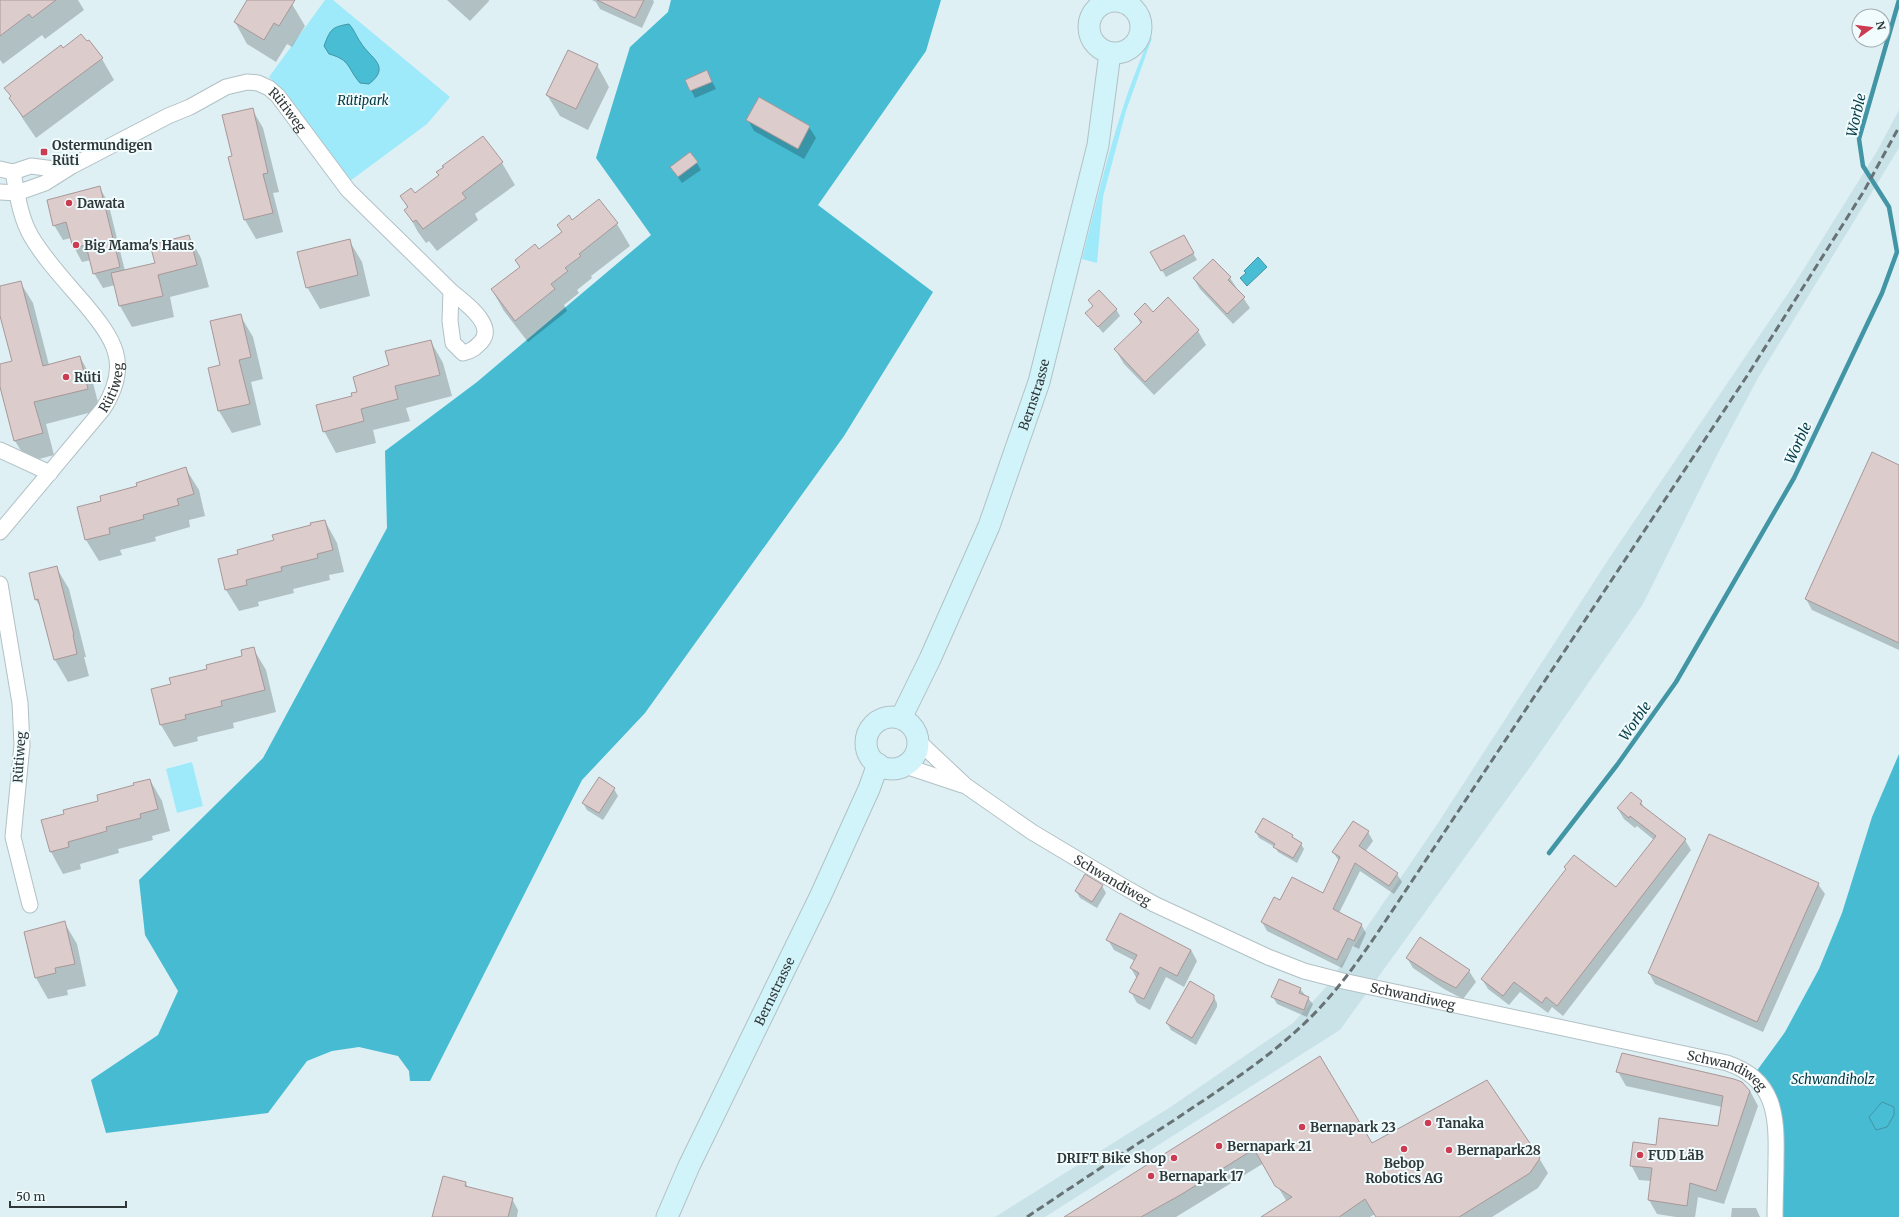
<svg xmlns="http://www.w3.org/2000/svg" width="1899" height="1217" viewBox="0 0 1899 1217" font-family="Merriweather,serif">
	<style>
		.built { fill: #c9e2e8 }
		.green { fill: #9eeafa }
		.forest { fill: #46bbd2 }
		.water { fill: #49bdd4; stroke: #4295a5 }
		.shadow { fill: #0003 }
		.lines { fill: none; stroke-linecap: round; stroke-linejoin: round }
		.stream { stroke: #4295a5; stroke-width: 4.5 }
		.building { fill: #dcc; stroke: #a89798 }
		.street-casing { stroke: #b1c1c5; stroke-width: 17 }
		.secondary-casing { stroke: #b1c1c5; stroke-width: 23 }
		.street { stroke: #fff; stroke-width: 15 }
		.secondary { stroke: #d1f3fa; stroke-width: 21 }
		.rail { stroke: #677274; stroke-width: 3; stroke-dasharray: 8 4; stroke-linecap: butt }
		.poi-dot { fill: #cc3c50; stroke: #f1fcfe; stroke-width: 1.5 }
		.labels { text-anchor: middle; stroke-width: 4; stroke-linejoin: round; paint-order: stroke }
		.park-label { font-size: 13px; font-style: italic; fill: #003640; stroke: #f1fcfe }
		.street-label { font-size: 13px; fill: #303738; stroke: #f1fcfe }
		.poi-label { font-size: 13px; font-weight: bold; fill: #303738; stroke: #f1fcfe; text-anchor: start }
		.water-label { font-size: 14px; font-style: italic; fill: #053c46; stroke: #f1fcfe }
	</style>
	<rect width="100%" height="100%" fill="#def0f4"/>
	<path class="built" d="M1899 110V148L1758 378 1717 455 1643 604 1533 763 1340 1030 1045 1217H995L1169 1108 1233 1064 1293 1023 1326 987 1438 823 1610 557 1795 283 1876 153Z"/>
	<path class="green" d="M325 0H333L450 97 427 124 350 181 286 94 269 77Z
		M1150 37 1152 38 1126 111 1103 197 1097 263 1082 259C1101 184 1118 108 1150 37Z
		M192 762 203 806 177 813 166 769Z"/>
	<path class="forest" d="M671 0H941L926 51 818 205 933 292 844 436 645 713 582 780 430 1081H410L409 1071 398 1056 359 1047 332 1051 307 1061 268 1113 106 1133 91 1080 158 1035 178 991 145 935 139 880 263 758 387 528 385 451 477 382 651 235 596 158 630 47 668 12Z
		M1899 754V1217H1775L1777 1132 1753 1076 1785 1032 1819 969 1842 913 1872 817Z"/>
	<path class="water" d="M349 24C355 31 356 36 361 43 370 58 392 66 369 84L360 83C347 68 351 60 329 54L324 46C330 30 331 27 349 24Z
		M1258 257 1267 267 1247 286 1240 278 1246 273 1244 271Z
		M1882 1102 1894 1107V1115L1887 1127 1876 1130 1869 1117Z"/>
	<path class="shadow" d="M0 0H78L84 10 45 39 42 35 3 64 0 60Z
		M248 0H288L292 4 305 26 292 47 287 44 276 62 247 44 235 22Z
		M447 0H489V1L470 21Z
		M592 0H653L654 2 642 28 600 9 596 2Z
		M62 49 102 59 114 80 36 138 23 119 6 88Z
		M597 65 609 87 588 130 560 116 547 95Z
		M707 72 716 89 695 98 686 80Z
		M252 109 263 128 279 192 273 193 283 232 256 239 245 220 230 158 233 157Z
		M748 120 809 127 816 138 804 159 754 131Z
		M482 137 502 163 515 185 475 214 478 220 437 251 429 241 426 243 418 232 406 210 408 209 402 197 415 195 440 176 445 167Z
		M697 163 701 170 682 183 671 167Z
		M99 187 108 202 125 271 156 264 189 236 201 258 209 287 170 297 174 317 132 327 120 306 115 285 103 288 94 273 91 260 82 262 74 247 71 238 63 240 54 225Z
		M599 201 617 224 630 246 591 276 592 278 577 290 579 293 564 305 567 311 528 342 504 311 492 290 520 268 516 260 539 250Z
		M1183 236 1197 260 1166 277 1152 253Z
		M349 240 362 262 370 296 320 309 307 287Z
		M1230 278 1250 308 1233 324 1200 289 1194 279Z
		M20 282 33 303 49 365 80 357 92 379 100 410 46 424 54 455 28 462 15 441 0 382V365L13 362 0 311V287Z
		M1089 300 1116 309 1120 316 1103 333 1087 313 1093 307Z
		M1153 313 1198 331 1206 345 1154 395 1124 364 1115 349 1141 324 1135 314Z
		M240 315 253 337 263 379 251 382 261 425 232 433 219 411 209 368 221 365Z
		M431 342 443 363 452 396 406 408 410 421 373 430 376 443 336 453 324 431 353 397 390 366Z
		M1899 466V650L1812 610 1806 599Z
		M186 469 199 490 205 516 189 520 190 527 155 537 156 541 120 550 122 555 99 561 86 540 102 502Z
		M325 521 337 543 344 572 329 575 330 580 293 589 294 593 258 602 259 606 239 611 226 590 239 555Z
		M56 567 69 589 86 657H84L89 676 68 682 55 660 42 609 36 600Z
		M253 648 266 670 276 712 233 723 234 728 197 737 198 741 174 747 161 725 152 690 172 685 244 656Z
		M150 780 162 801 170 831 152 836 153 840 118 849 119 853 80 864 81 869 63 874 51 852 43 821 65 815Z
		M614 789 618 796 603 820 587 810 583 803Z
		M1641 802 1645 809 1685 840 1691 850 1563 1016 1552 1007 1548 1013 1520 992 1509 1005 1488 989 1482 979 1616 889 1654 840 1637 826 1635 828 1624 819 1618 809Z
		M1256 832 1292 836 1294 840 1301 844 1304 849 1297 863 1278 852 1275 847 1259 838Z
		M1368 832 1373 841 1365 852 1397 874 1402 882 1394 894 1360 871 1339 913 1361 924 1366 933 1359 949 1353 946 1342 968 1267 931 1262 922 1281 901 1323 895 1339 861 1333 852Z
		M1818 884 1825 894 1763 1032 1655 984 1649 973Z
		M1102 886 1106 893 1097 908 1080 898 1076 891Z
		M64 922 77 944 86 986 67 990 68 995 48 999 36 978Z
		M1420 938 1469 971 1476 982 1463 999 1444 989 1413 968 1407 958Z
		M1108 940 1191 950 1197 961 1184 987 1166 977 1150 1010 1137 1003 1131 992 1137 979 1131 968 1135 961 1114 950Z
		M1300 989 1313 1004 1307 1017 1277 1004 1273 997Z
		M1213 996 1217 1003V1007L1196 1045 1171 1030 1167 1023Z
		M1320 1058 1371 1145 1539 1158 1548 1173 1538 1188 1492 1217H1377L1375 1214 1370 1217H1263L1287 1202 1264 1163 1176 1217H1065Z
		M1618 1072 1750 1091 1758 1106 1724 1204 1698 1197 1695 1217H1676L1657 1214 1649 1200 1652 1181 1639 1180 1631 1165 1656 1146 1719 1127 1722 1107 1626 1086Z
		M466 1183 468 1188 512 1199 518 1210 517 1217H433Z
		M1732 1208H1756L1760 1217H1731Z"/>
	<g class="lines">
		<path class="stream" d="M1549 853 1617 765 1676 682 1794 478 1882 293 1897 252 1889 207 1863 166 1859 139 1899 0"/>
	</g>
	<path class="building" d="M0 0H56L32 18 29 14 0 36Z
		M247 0H295L279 26 274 23 264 40 234 22Z
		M597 0H644L635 18Z
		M81 34 87 41 89 40 103 58 23 117 9 98 11 96 4 88 61 45 63 48Z
		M568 50 598 64 576 109 546 95Z
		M707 70 712 82 690 91 685 80Z
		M759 97 810 126 798 149 746 120Z
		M253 108 268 173 263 174 273 213 244 220 228 157 232 156 222 115Z
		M483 136 503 162 462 193 466 198 423 229 416 220 413 222 404 210 408 207 400 196 411 188 415 193 439 175 436 172 444 167 442 166Z
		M690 152 698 162 678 177 670 167Z
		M100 186 120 267 93 274 86 245 73 248 66 222 53 226 47 200Z
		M599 199 618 223 579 254 581 256 565 268 568 271 551 284 555 289 515 321 491 289 520 267 515 260 535 244 539 249 562 232 557 225 569 215 572 220Z
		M189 235 197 265 158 275 163 296 119 306 111 273 155 263 150 245Z
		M1184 235 1194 253 1161 271 1150 252Z
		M350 239 358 275 306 288 297 252Z
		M1213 259 1231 277 1228 280 1245 297 1227 314 1193 278Z
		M21 281 43 366 80 356 88 389 34 402 43 433 14 441 0 387V364L12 361 0 316V286Z
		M1099 290 1117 309 1098 327 1085 313 1093 306 1088 300Z
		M1168 297 1199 330 1145 382 1114 349 1142 322 1134 314 1145 303 1153 312Z
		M241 314 251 357 239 360 250 404 218 411 208 368 220 365 210 321Z
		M431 340 440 375 395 386 398 399 361 409 364 421 323 432 316 405 352 396 351 393 357 392 353 377 389 365 385 351Z
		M1872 452 1899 465V643L1805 599Z
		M186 467 194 494 177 499 179 505 143 515 144 519 109 528 110 534 85 540 77 507 101 501 100 496 137 486 136 483Z
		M325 520 333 550 317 554 318 558 281 567 282 571 246 580 247 585 225 590 218 559 238 554 237 550 274 540 272 535 311 525 310 523Z
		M57 566 74 635H73L77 654 54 660 38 599 35 600 29 573Z
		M254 647 265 690 221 701 222 706 185 715 186 719 160 725 151 689 171 684 169 678 207 669 206 665 242 656 241 650Z
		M599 777 615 788 599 813 582 803Z
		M150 779 158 809 140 814 141 818 106 827 107 831 68 842 69 847 50 852 41 820 64 814 63 810 98 801 97 795 134 785 133 783Z
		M1631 792 1642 801 1640 804 1686 839 1557 1006 1546 997 1542 1003 1514 982 1503 996 1481 979 1566 869 1564 867 1574 855 1616 887 1656 836 1630 816 1629 818 1617 808Z
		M1263 818 1293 835 1292 837 1302 843 1293 858 1273 847 1275 844 1255 832Z
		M1353 821 1369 831 1359 846 1398 873 1389 886 1355 863 1333 909 1362 924 1354 941 1348 938 1337 960 1261 922 1274 897 1280 900 1292 877 1323 893 1340 857 1332 852Z
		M1709 834 1819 883 1757 1022 1648 973Z
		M1085 874 1103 885 1092 902 1075 891Z
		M1120 913 1191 950 1177 976 1160 967 1144 999 1129 992 1139 973 1130 968 1137 955 1106 940Z
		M65 921 75 964 55 968 56 973 35 978 24 932Z
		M1420 937 1470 970 1456 988 1437 978 1406 958Z
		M1279 979 1301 988 1299 993 1309 997 1304 1010 1271 997Z
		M1190 981 1214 995V1000L1192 1038 1166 1023Z
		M1622 1053 1734 1079 1742 1082 1750 1091 1716 1191 1690 1183 1687 1206 1648 1200 1652 1168 1630 1166 1633 1142 1656 1145 1659 1118 1718 1126 1723 1096 1616 1072Z
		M1320 1056 1372 1143 1487 1080 1540 1158 1530 1173 1459 1217H1376L1365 1199 1339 1217H1261L1292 1197 1275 1186 1254 1149 1182 1194 1141 1217H1064Z
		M443 1176 466 1182 465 1186 513 1198 508 1217H432Z"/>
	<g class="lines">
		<defs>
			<g id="street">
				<path d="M0 169 13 172 31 166 54 169 69 166"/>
				<path id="s1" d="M0 192 17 193 45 183 72 166 168 116 190 107 226 87 247 82 258 83 269 88 278 96 348 190 451 291 450 321 453 343 463 353C472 351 475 348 481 342 497 324 462 301 451 291"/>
				<path d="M0 450 50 473"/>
				<path id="s2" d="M0 532 103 409C132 364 114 339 84 303 66 282 45 260 31 236 20 217 17 193 13 172"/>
				<path d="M0 584 20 703 22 745 13 837 30 905"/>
				<path id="s3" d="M918 741 966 786 1032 832 1119 884 1154 904 1268 957 1304 971 1343 981 1727 1063C1775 1079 1777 1115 1776 1159 1776 1178 1775 1198 1775 1217"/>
				<path d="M905 766 962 785"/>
			</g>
			<g id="secondary">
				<circle cx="1115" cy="27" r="26"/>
				<circle cx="892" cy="743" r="26"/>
				<path id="s4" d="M901 718 930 659 989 526 1039 382 1098 145 1110 53"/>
				<path id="s5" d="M667 1217 689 1166 820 897 869 789 878 764"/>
			</g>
		</defs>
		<use href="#street" class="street-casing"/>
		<use href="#secondary" class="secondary-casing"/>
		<use href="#street" class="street"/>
		<use href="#secondary" class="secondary"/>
		<path class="rail" d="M1027 1217C1076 1184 1126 1151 1176 1119 1223 1087 1271 1057 1311 1017 1347 981 1374 938 1402 896L1747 376 1864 191 1899 127"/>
	</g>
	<g class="poi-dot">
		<rect x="40" y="148" width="8" height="8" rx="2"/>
		<circle cx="69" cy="203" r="4"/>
		<circle cx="76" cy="245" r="4"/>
		<circle cx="66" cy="377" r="4"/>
		<circle cx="1428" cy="1123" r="4"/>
		<circle cx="1302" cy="1127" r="4"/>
		<circle cx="1219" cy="1146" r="4"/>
		<circle cx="1404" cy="1149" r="4"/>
		<circle cx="1449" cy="1150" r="4"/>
		<circle cx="1640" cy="1155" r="4"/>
		<circle cx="1174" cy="1158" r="4"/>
		<circle cx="1151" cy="1176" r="4"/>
	</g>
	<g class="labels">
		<g class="park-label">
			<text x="363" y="105">Rütipark</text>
			<text x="1833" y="1084">Schwandiholz</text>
		</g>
		<g class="street-label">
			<text dy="5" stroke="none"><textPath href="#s1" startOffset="325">Rütiweg</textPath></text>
			<text dy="5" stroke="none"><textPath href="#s2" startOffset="184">Rütiweg</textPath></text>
			<text dy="5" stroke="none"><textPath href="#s4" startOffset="350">Bernstrasse</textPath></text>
			<text transform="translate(19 757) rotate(-86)" y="5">Rütiweg</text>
			<text dy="5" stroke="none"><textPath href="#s3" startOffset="240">Schwandiweg</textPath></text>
			<text dy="5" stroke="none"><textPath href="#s5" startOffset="250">Bernstrasse</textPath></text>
			<text dy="5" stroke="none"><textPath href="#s3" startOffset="564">Schwandiweg</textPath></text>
			<text dy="5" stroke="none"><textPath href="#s3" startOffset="888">Schwandiweg</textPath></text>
		</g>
		<g class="poi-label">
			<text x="52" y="150">Ostermundigen<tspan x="52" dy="15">Rüti</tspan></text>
			<text x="77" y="208">Dawata</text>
			<text x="84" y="250">Big Mama's Haus</text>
			<text x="74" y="382">Rüti</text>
			<text x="1436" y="1128">Tanaka</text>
			<text x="1310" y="1132">Bernapark 23</text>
			<text x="1227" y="1151">Bernapark 21</text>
			<text x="1457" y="1155">Bernapark28</text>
			<text x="1648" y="1160">FUD LäB</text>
			<text x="1166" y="1163" text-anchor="end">DRIFT Bike Shop</text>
			<text x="1404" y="1168" text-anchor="middle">Bebop<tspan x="1404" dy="15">Robotics AG</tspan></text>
			<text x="1159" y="1181">Bernapark 17</text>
		</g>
		<g class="water-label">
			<text transform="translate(1856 115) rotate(-77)" y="5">Worble</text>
			<text transform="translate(1798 443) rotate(-65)" y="5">Worble</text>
			<text transform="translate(1635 721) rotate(-55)" y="5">Worble</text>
		</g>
	</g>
	<g transform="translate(1871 28) rotate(76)"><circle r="19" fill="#f1fcfe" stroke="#a4adaf"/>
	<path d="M0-3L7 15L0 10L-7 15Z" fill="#cc3c50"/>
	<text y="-6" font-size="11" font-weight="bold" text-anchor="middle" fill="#303738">N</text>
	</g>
	<path d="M10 1201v6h116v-6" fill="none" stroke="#303738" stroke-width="2"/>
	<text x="16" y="1201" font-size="12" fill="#303738" stroke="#f1fcfe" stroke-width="3" paint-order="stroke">50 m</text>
</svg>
